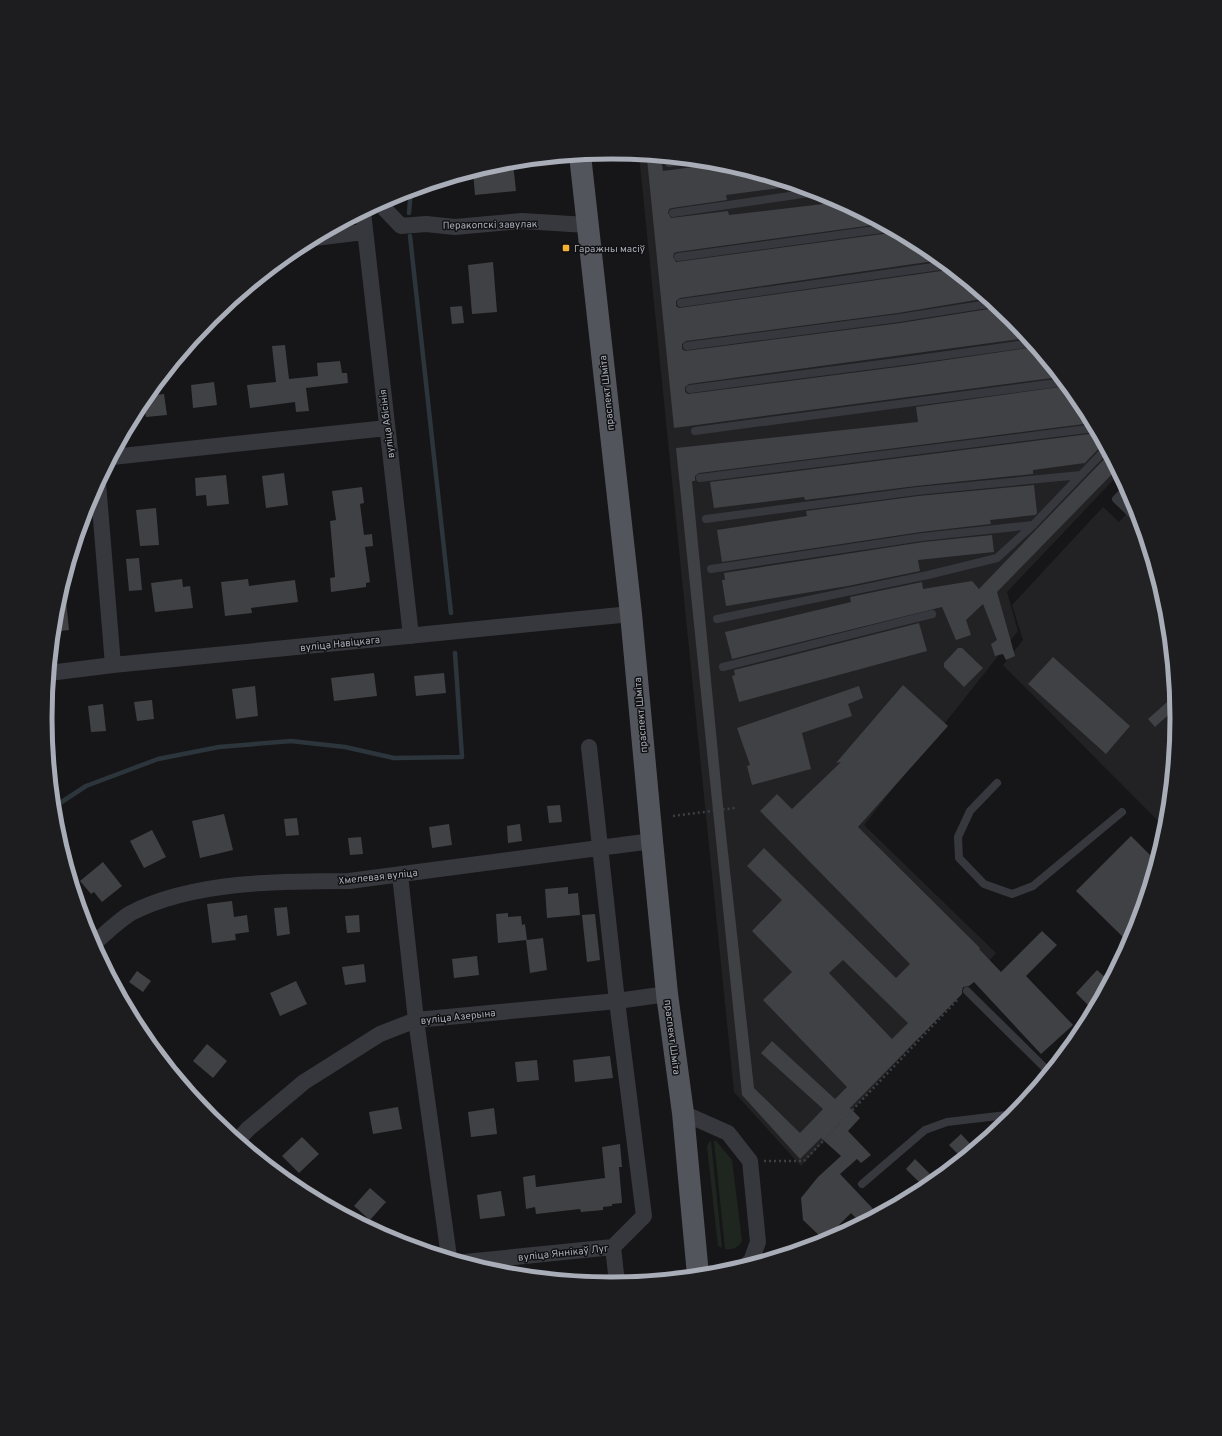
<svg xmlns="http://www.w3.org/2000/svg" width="1222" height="1436" viewBox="0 0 1222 1436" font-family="Overpass,sans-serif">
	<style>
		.built { fill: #222225 }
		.green { fill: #1e261f }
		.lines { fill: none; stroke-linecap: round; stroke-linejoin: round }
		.stream { stroke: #2c353c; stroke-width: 4.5 }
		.building { fill: #404145; fill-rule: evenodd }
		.path { stroke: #3d3f44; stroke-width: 2.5; stroke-dasharray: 2 3; stroke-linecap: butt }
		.service { stroke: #37383d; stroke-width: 8 }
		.minor { stroke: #37383d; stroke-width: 16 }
		.primary { stroke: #53555c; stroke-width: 22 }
		.poi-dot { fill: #f2b134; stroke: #111113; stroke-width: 1.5 }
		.labels { text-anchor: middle; stroke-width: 3; stroke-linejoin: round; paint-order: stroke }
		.street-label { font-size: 10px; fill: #a8adb8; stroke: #111113 }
		.poi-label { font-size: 10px; fill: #a8adb8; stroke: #111113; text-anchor: start }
		.rim { fill: none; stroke: #a8adb8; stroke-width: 5 }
	</style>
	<rect width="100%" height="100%" fill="#161618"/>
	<path class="built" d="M639 155 722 163 828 195 926 248 1011 318 1082 404 1119 474 1007 592 1018 631 864 825 996 953 801 1166 734 1092Z
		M1135 505 1166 608 1177 718 1166 829 1003 665 1023 640 1012 605 1103 507 1119 522Z"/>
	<path class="green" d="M711 1141 722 1248 718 1246 707 1146 709 1142Z
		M714 1141H716L732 1160 742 1241C738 1248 733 1250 725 1249Z"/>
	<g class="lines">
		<path class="stream" d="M409 213 411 190
			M410 236 451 613
			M54 807 86 786 158 759 219 747 291 741 345 747 394 758 462 757 455 653"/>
	</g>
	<path class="building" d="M661 157 663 171 723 163 796 186 726 195 727 200 672 208 669 209 668 213 671 218 728 211 729 215 840 202 881 224 677 252 674 253 673 257 676 262 890 233 894 230 926 248 941 260 680 298 676 301V306L679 308 948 270 951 268 988 298 898 313 686 341 682 344V349L685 351 900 323 995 308 998 307 1011 318 1028 338 689 384 685 387V392L688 394 905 366 1035 347 1060 377 674 428 647 159Z
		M513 163 516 191 475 195 473 171 496 164Z
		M493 262 497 312 472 314 468 265Z
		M462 306 464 323 452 324 450 307Z
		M285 345 289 379 318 376 317 363 340 361 342 373H347L348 383 306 388 309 411 296 412 295 402 250 408 247 385 276 382 272 346Z
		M214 382 217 405 193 408 191 385Z
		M1067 386 1082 404 1092 423 699 473 695 476V481H692L724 816 754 1088 800 1133 823 1109 761 1053 772 1041 835 1099 847 1087 763 1000 792 972 752 931 782 900 747 866 764 848 896 978 910 964 760 811 777 794 792 809 841 762 836 763 903 685 948 726 858 827 980 948 979 949 1001 972 1042 931 1057 945 1026 976 1073 1025 1041 1054 974 982 969 986 963 987 962 990V994L850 1108 860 1118 848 1131 871 1155 861 1163 857 1159 840 1174 876 1212 867 1220 861 1223 851 1213 824 1240 803 1220 801 1198 818 1177 841 1156 821 1138 800 1159 742 1095 676 448 918 422 916 407ZM843 960 908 1023 892 1039 829 973Z
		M164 394 167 415 146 417 145 413 135 414 141 403 147 396Z
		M1097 433 1103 444 1085 463 1033 470V474L916 486 805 500 804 497 714 508 710 482Z
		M1109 454 1117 469 997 592 1015 656 1006 660 1003 654 995 656 991 644 997 640 983 604 966 620 971 635 956 640 942 607 732 659 725 632 851 602 850 597 922 582 923 589 972 581 979 589Z
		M284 473 288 505 266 508 262 476Z
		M226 475 229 504 207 506 206 495 196 496 195 478Z
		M1034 485 1037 513 1035 515 990 520 991 524 921 532 722 562 717 530 807 516 806 511 918 496Z
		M362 487 364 503 360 504 364 535 372 534 373 546 365 547 370 582 366 583V587L331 592 330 578 335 577 330 521 336 520 332 491Z
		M156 508 159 545 140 546 136 510Z
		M992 535 994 552 918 560 920 571 848 586 726 606 722 580H725L724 573 923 542Z
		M139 558 142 590 129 591 126 559Z
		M182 579 183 587 190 586 193 608 155 612 151 583Z
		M248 579 249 586 295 580 298 602 251 608 252 613 225 616 221 582Z
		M64 581 69 630 53 632 56 607Z
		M919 623 927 651 739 702 732 676 735 675 734 670Z
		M958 648H962L983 668 964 687 944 667V663Z
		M1053 657 1130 726 1106 754 1028 684Z
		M374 673 377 696 334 701 331 678Z
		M444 673 446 693 416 696 414 676Z
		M255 686 258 716 236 719 232 689Z
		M859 686 863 698 848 704 852 716 802 733 811 769 752 785 747 766 750 765 737 728Z
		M1175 695 1176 708 1155 727 1148 719Z
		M152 700 154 719 137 721 134 702Z
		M103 704 106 731 91 732 88 706Z
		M560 805 562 822 549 823 547 806Z
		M224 814 233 850 200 858 192 821Z
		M297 818 299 835 286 836 284 819Z
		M449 824 452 845 432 848 429 827Z
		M520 824 522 841 508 843 507 826Z
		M152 830 166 857 144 868 130 841Z
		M1131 836 1156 861 1134 935 1129 943 1076 891Z
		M361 837 363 854 350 855 348 838Z
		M103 862 122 886 102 902 94 892 91 894 80 881Z
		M568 887V894L578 893 580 915 547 918 545 889Z
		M232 901 234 917 247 915 249 932 235 934 236 940 212 943 207 904Z
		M287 907 290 934 277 936 274 908Z
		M508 913V917L521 916 522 925 525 924 527 940 543 938 547 970 530 973 526 940 498 943 496 914Z
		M595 914 600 960 587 962 582 915Z
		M359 915 360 932 347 933 345 916Z
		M477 956 479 975 454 978 452 959Z
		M364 964 366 982 345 985 342 967Z
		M1097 970 1109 981 1100 999 1091 1008 1076 993Z
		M137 971 151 981 143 992 129 982Z
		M296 981 307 1004 280 1016 270 993Z
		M207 1044 227 1061 213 1078 193 1061Z
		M610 1056 613 1078 575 1082 573 1060Z
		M537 1060 539 1080 517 1082 515 1062Z
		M398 1107 402 1129 373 1134 369 1112Z
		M494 1108 497 1134 471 1137 468 1112Z
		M961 1134 974 1148 962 1158 949 1145Z
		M302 1137 319 1154 299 1173 282 1156Z
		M620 1144 622 1167H619L622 1203 612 1204V1206L603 1207V1210L581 1212 580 1209 536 1214 535 1207 526 1209 523 1177 535 1175 536 1187 605 1178 602 1147Z
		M915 1159 931 1175 922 1185 906 1169Z
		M370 1188 386 1202 370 1220 354 1206Z
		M501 1191 505 1216 480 1219 477 1195Z"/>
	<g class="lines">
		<path class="path" d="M603 156 627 154
			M673 816 735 808
			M764 1161H804L959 998"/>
		<path class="service" d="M669 163 691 160
			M673 213 817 192
			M678 257 889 228
			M681 303 947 265
			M687 346 899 318 994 303
			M690 389 904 361 1032 343
			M695 431 1064 382
			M700 478 1095 428
			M1127 488 1116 499 1140 522
			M706 519 917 491 1081 475
			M711 569 922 537 1033 525
			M717 619 928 575 997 558 1033 525 1106 449
			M723 667 932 614
			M997 783 970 811 958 837 959 858 984 884 1012 894 1033 886 1122 812
			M967 991 1049 1072
			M862 1184 925 1130 947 1122 1015 1114"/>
		<path class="minor" d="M379 203 401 226 426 224 455 227 522 221 587 225
			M363 212 411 636
			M314 238 364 232
			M112 457 387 428
			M98 483 113 665
			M49 673 113 665 631 614
			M589 747 617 1001 644 1216 613 1247 617 1283
			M400 875 416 1020 449 1257
			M93 944C104 935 119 920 131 913 193 881 280 881 349 881L652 841
			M683 1113 728 1133 750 1161 758 1242 751 1261 745 1266
			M238 1140 248 1129 304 1082 380 1034 416 1020 617 1001 667 994
			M465 1262 613 1247"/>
		<path class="primary" d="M580 155 631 614 652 841 667 994 683 1113 698 1275"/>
	</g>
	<rect class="poi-dot" x="562" y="244" width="8" height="8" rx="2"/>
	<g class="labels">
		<g class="street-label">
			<text transform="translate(490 224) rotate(-1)" y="4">Перакопскі завулак</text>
			<text transform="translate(606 393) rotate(-96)" y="4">праспект Шміта</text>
			<text transform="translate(386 424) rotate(-97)" y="4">вуліца Абісінія</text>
			<text transform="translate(340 643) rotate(-6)" y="4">вуліца Навіцкага</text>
			<text transform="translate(640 715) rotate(-95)" y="4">праспект Шміта</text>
			<text transform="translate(378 876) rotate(-6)" y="4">Хмелевая вуліца</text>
			<text transform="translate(458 1016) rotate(-6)" y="4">вуліца Азерына</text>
			<text transform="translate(673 1037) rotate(83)" y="4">праспект Шміта</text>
			<text transform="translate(563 1252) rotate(-6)" y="4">вуліца Яннікаў Луг</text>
		</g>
		<g class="poi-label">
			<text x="574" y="252">Гаражны масіў</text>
		</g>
	</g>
	<path d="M0 0H1222V1436H0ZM52 718a559 559 0 1 1 1118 0a559 559 0 1 1-1118 0Z" fill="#1d1d20" fill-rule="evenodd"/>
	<path class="rim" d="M52 718a559 559 0 1 1 1118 0a559 559 0 1 1-1118 0Z"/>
</svg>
